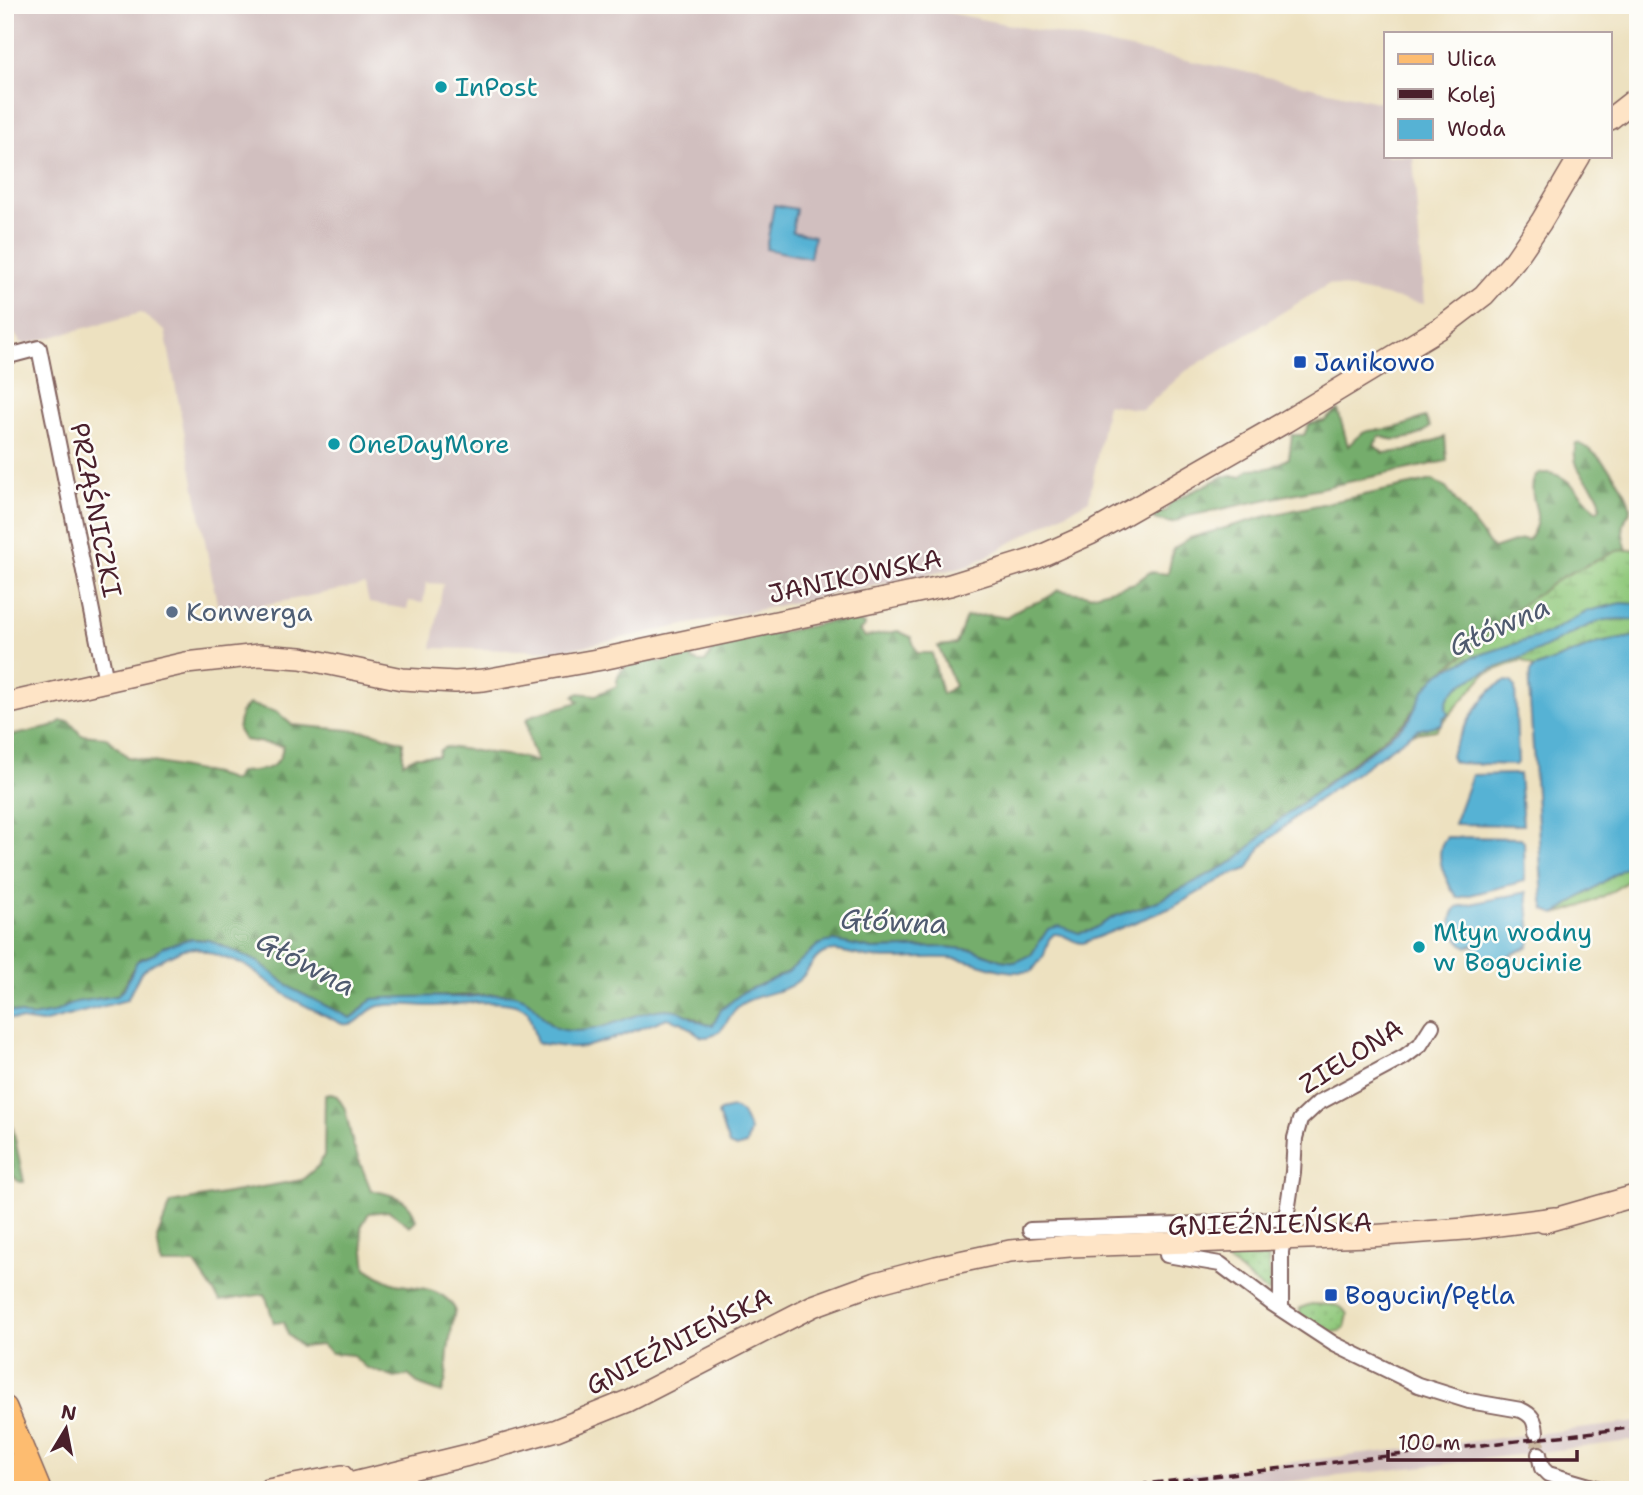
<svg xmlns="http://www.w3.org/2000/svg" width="1643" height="1495" viewBox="0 0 1643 1495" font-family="'Shantell Sans',sans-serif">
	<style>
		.industrial { fill: #d1bfbf }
		.grass { fill: url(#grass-dots); stroke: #6e7454; stroke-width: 2 }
		.forest { fill: url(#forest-firs); stroke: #5f664c; stroke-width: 2 }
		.wetland { fill: url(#wetland-marsh); stroke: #6e7454; stroke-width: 2 }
		.water { fill: #56b2d4; stroke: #506880; stroke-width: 2 }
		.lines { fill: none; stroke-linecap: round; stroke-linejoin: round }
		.street-tunnel { stroke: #ccbaa2; stroke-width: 14; stroke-dasharray: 14 7; stroke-linecap: butt }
		.street-casing { stroke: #83635f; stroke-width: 18 }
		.secondary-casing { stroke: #83635f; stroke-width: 24 }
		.primary-casing { stroke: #83635f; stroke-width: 26 }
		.street { stroke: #fff; stroke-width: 14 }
		.secondary { stroke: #fee4c6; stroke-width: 21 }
		.primary { stroke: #fdbc70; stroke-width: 23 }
		.rail { stroke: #4a1f2b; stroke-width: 3.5; stroke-dasharray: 10 5; stroke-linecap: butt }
		.culture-dot { fill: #0f9aa8; stroke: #fdfcf7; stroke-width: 2.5 }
		.transit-dot { fill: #1a4fb4; stroke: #fdfcf7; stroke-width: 2.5 }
		.service-dot { fill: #5c6f8a; stroke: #fdfcf7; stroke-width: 2.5 }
		.labels { text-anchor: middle; stroke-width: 5; stroke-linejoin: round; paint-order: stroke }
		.culture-label { font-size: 26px; fill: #0d838f; stroke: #fdfcf7; text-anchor: start }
		.transit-label { font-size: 26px; fill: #164399; stroke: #fdfcf7; text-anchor: start }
		.street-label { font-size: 26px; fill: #4a1f2b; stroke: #fdfcf7 }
		.service-label { font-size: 26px; fill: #4e5e75; stroke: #fdfcf7; text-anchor: start }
		.water-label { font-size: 28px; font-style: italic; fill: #4f5a6f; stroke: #fdfcf7 }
	</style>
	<defs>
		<pattern id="grass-dots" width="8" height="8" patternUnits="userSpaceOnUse" patternTransform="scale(1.75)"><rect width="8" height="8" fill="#91c97d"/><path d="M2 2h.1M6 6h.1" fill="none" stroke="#7fac6c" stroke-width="1.8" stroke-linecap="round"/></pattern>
		<pattern id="forest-firs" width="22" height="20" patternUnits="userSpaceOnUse" patternTransform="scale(1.75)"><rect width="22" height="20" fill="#74ad6c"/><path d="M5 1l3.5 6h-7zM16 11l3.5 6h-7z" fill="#618c59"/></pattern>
		<pattern id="wetland-marsh" width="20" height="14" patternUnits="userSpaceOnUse" patternTransform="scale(1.75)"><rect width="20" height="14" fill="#91c97d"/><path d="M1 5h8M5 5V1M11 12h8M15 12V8" fill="none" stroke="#7fac6c"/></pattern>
	</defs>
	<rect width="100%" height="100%" fill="#fdfcf7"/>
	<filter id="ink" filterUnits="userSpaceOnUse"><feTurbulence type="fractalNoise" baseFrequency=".0143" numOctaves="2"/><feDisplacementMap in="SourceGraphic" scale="14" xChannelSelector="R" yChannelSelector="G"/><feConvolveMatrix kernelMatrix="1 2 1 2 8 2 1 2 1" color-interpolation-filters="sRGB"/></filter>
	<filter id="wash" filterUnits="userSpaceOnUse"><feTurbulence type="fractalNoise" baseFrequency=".00686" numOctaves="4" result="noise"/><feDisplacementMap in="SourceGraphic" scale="28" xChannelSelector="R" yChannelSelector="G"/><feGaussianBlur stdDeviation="1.57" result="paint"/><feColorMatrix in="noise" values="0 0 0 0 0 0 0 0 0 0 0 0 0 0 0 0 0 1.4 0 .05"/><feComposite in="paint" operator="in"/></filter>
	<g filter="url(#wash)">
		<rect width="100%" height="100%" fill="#ede1c0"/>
		<path class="industrial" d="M5 5H910L1241 71 1386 104V156H1413L1424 304 1329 284 1186 371 1142 410 1107 404 1089 500 969 566 560 651 432 648 443 584 426 583 423 603 409 601 407 609 369 603 365 585 219 614 165 331 141 313 26 344 20 342 14 333 5 335Z
			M1638 1422V1440L1435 1465 1215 1490H1053Z"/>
		<path class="grass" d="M1228 1258H1268L1270 1291 1268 1293 1225 1259Z
			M1311 1304 1335 1305 1341 1307 1348 1314 1345 1328C1329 1339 1314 1324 1300 1315V1308Z"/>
		<path class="forest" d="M1338 410 1348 446C1368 425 1367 433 1393 428 1403 427 1414 421 1425 417L1430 427C1418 439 1395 443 1380 436L1374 445 1383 453 1406 451 1445 437 1447 461 1189 516 1171 523 1154 519V515L1166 511 1171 502 1224 476H1242C1251 465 1256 470 1268 468 1275 467 1283 461 1289 458L1292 435H1304L1309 424 1324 421Z
			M1576 443C1594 445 1630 490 1630 508 1630 513 1629 514 1626 518 1621 530 1623 538 1627 550L1617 551 1562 577 1436 677 1407 720 1277 822 1235 861 1158 901 1114 917 1090 931 1079 933 1048 929 1031 955 1016 962 1000 960 974 950 945 947 873 949 834 941 818 946 787 973 743 992 719 1014 713 1025C703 1026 701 1021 693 1017 684 1013 666 1011 656 1011 649 1011 641 1015 635 1018 611 1026 586 1036 561 1030 534 1023 538 997 503 994L373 999C363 1004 360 1015 350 1018L294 990 258 962 209 940 195 939 163 947 152 955 139 959 130 973 124 989 116 996 82 1001 53 1013 32 1017 6 1010 5 737 52 727 61 721H69L81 735 106 737 128 757 214 774 233 781 240 772C261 770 280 772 283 746L244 740 238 730 241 712 249 704 277 712 292 725 372 732 403 742V763L417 756H438L440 750 446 747 520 757 537 762 530 743 526 720 533 715 579 702 574 696 579 693 596 695 617 686C615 663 643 657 663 662 669 655 680 657 688 652L695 653 691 659 698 662H705L716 646 843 619 864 624V627L859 631 865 637 898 631 911 637 917 653H932L942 694 955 686 938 646 956 644 966 617 990 615 1007 618C1023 601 1041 606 1058 590L1090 595 1135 583 1150 572 1168 574 1173 549 1190 538 1267 516 1433 480 1447 489 1493 549 1522 539 1528 540C1548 513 1528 505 1533 482 1535 475 1538 473 1545 473 1565 471 1584 497 1596 511L1600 508C1604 485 1567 477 1576 443Z
			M5 1091 24 1182H19L5 1168Z
			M331 1094 337 1096 345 1109 353 1145 371 1190C392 1195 410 1197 416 1220L410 1226 389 1211 369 1213 361 1227 366 1268C375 1274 385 1281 396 1284 419 1289 441 1286 455 1309L448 1351 446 1379 442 1393 420 1385 408 1375 395 1378 365 1367 352 1355 332 1353 321 1345 301 1347 288 1335 284 1322 274 1323 265 1294 220 1301 195 1264H161L157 1238 171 1203 302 1180 318 1166 324 1155 325 1095Z"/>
		<path class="wetland" d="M1638 549V636L1599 643 1534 668 1522 660 1485 674 1436 730 1410 734 1417 706 1436 677 1469 651 1501 620 1562 577 1617 551Z
			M1638 859V873C1614 893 1585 907 1555 914Z"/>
		<path class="water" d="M774 205 796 209 792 232 814 236 810 258 766 249Z
			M1621 603 1638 604V620C1626 619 1612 618 1600 621 1578 629 1558 641 1537 651 1519 661 1432 682 1448 714L1443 718 1442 724 1417 730 1301 812 1261 847 1248 869 1227 876 1173 907 1083 943C1071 943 1066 933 1054 934L1049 939 1044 955 1032 971C1004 976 984 963 958 959 930 955 901 961 872 958 858 957 839 947 824 953 813 957 809 972 799 980 782 995 758 992 740 1005 725 1016 726 1038 702 1037L681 1022 667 1018 618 1037 585 1047 572 1048 537 1043 528 1012C522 1006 513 1004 504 1003 480 1000 456 1005 433 1006 416 1006 395 1002 379 1006 363 1010 361 1027 342 1024L290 998 245 965 196 948 183 949 154 963 141 972 127 1000 42 1023 5 1018V1010L32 1017 53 1013 76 1002 116 996 124 989 137 961 152 955 163 947 189 939 209 940 258 962 294 990 350 1018C360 1015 363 1004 373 999 403 996 434 996 464 997 483 997 505 990 523 998 540 1005 541 1026 564 1030 602 1036 632 1010 668 1009 686 1009 697 1026 713 1025L721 1010 743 992 787 973 818 945 827 942 834 941 873 949 945 947 974 950 1000 960 1016 962 1031 955 1048 929 1059 926 1079 933 1090 931 1114 917 1158 901 1235 861 1277 822 1399 729 1410 719 1424 690 1439 673 1473 657 1546 634 1588 611Z
			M1638 636V859L1555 914 1545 910 1543 901 1529 687 1530 672 1534 668 1599 643Z
			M1505 681 1512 682 1515 687 1518 763 1515 765 1457 763 1453 761 1451 755 1453 749C1463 729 1485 689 1505 681Z
			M1519 774 1523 825 1454 824 1472 775Z
			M1447 837 1521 838 1524 842 1525 881 1458 898C1446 882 1431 853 1447 837Z
			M1527 892 1531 935 1529 946 1493 964H1484L1474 945 1467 947C1453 939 1446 920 1457 907Z
			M733 1108 742 1113 750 1131 746 1145 736 1148 729 1145 718 1114 720 1111Z"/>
	</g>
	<g filter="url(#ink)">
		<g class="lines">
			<path class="street-tunnel" d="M1536 1432 1539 1454"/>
			<defs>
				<path id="street" d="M5 357 39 348 106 681
					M1030 1230 1181 1225 1287 1218
					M1167 1255 1220 1264 1273 1304 1334 1344 1418 1385 1469 1401 1521 1410C1532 1415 1535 1420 1536 1432
					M1281 1308V1252L1293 1172 1295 1138 1300 1120 1318 1103 1404 1057 1420 1045 1432 1026
					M1539 1454 1542 1468 1548 1474 1603 1490"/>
				<path id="secondary" d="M1610 119 1638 97
					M5 704 186 663 259 655 301 658 402 679 455 682 484 680 602 659 950 585 1034 559 1090 534 1285 422 1442 327 1484 295 1515 260 1541 222 1580 156
					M1544 1222 1638 1195
					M268 1490 342 1476
					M325 1490 468 1455 556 1430 628 1401 813 1306 876 1283 936 1267 1010 1251 1070 1246 1370 1236 1465 1229 1555 1218"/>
				<path id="primary" d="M5 1408 39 1490
					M5 1464 15 1490"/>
			</defs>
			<use href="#street" class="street-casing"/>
			<use href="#secondary" class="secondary-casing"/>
			<use href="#primary" class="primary-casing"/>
			<use href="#street" class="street"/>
			<use href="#secondary" class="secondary"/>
			<use href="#primary" class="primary"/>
			<path class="rail" d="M1093 1490 1638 1427"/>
		</g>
	</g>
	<g class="culture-dot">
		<circle cx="441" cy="87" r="7"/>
		<circle cx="334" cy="444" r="7"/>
		<circle cx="1419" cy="947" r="7"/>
	</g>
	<g class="transit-dot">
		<rect x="1293" y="355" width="14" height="14" rx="3.5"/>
		<rect x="1324" y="1288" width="14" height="14" rx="3.5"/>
	</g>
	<circle class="service-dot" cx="172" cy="612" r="7"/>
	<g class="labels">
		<g class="culture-label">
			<text x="455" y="96">InPost</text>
			<text x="348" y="453">OneDayMore</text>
			<text x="1433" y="941">Młyn wodny<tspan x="1433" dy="30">w Bogucinie</tspan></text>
		</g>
		<g class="transit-label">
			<text x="1314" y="371">Janikowo</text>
			<text x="1345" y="1304">Bogucin/Pętla</text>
		</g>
		<g class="street-label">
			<text transform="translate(96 510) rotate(79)" y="9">PRZĄŚNICZKI</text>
			<text transform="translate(855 576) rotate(-12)" y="9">JANIKOWSKA</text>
			<text transform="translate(1351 1056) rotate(-32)" y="9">ZIELONA</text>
			<text transform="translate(1270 1224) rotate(-1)" y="9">GNIEŹNIEŃSKA</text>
			<text transform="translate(679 1341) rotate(-27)" y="9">GNIEŹNIEŃSKA</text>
		</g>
		<g class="service-label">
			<text x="186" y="621">Konwerga</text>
		</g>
		<g class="water-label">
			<text transform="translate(1499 626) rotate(-24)" y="10">Główna</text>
			<text transform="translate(894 921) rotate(3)" y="10">Główna</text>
			<text transform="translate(306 963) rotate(28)" y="10">Główna</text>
		</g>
	</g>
	<rect width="1643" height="1495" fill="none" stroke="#fdfcf7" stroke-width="28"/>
	<rect x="1384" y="32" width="228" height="126" fill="#fdfcf7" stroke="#b5a4a5" stroke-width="2"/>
	<rect x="1398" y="54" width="35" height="10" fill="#fdbc70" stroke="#b5a4a5" stroke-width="2"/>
	<text x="1447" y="66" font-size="21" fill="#4a1f2b">Ulica</text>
	<rect x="1398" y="89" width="35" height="10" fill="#4a1f2b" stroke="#b5a4a5" stroke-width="2"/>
	<text x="1447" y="102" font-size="21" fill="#4a1f2b">Kolej</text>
	<rect x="1398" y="119" width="35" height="21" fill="#56b2d4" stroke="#b5a4a5" stroke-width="2"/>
	<text x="1447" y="136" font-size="21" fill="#4a1f2b">Woda</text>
	<g transform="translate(66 1429) rotate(10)" stroke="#fdfcf7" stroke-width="5" paint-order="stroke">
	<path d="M0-5L12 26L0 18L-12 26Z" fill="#4a1f2b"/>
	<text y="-10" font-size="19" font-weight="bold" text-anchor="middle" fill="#4a1f2b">N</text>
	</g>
	<path d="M1388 1450v10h189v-10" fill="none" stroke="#4a1f2b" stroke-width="3.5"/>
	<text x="1398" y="1450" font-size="21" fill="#4a1f2b" stroke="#fdfcf7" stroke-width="5" paint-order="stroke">100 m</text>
</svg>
